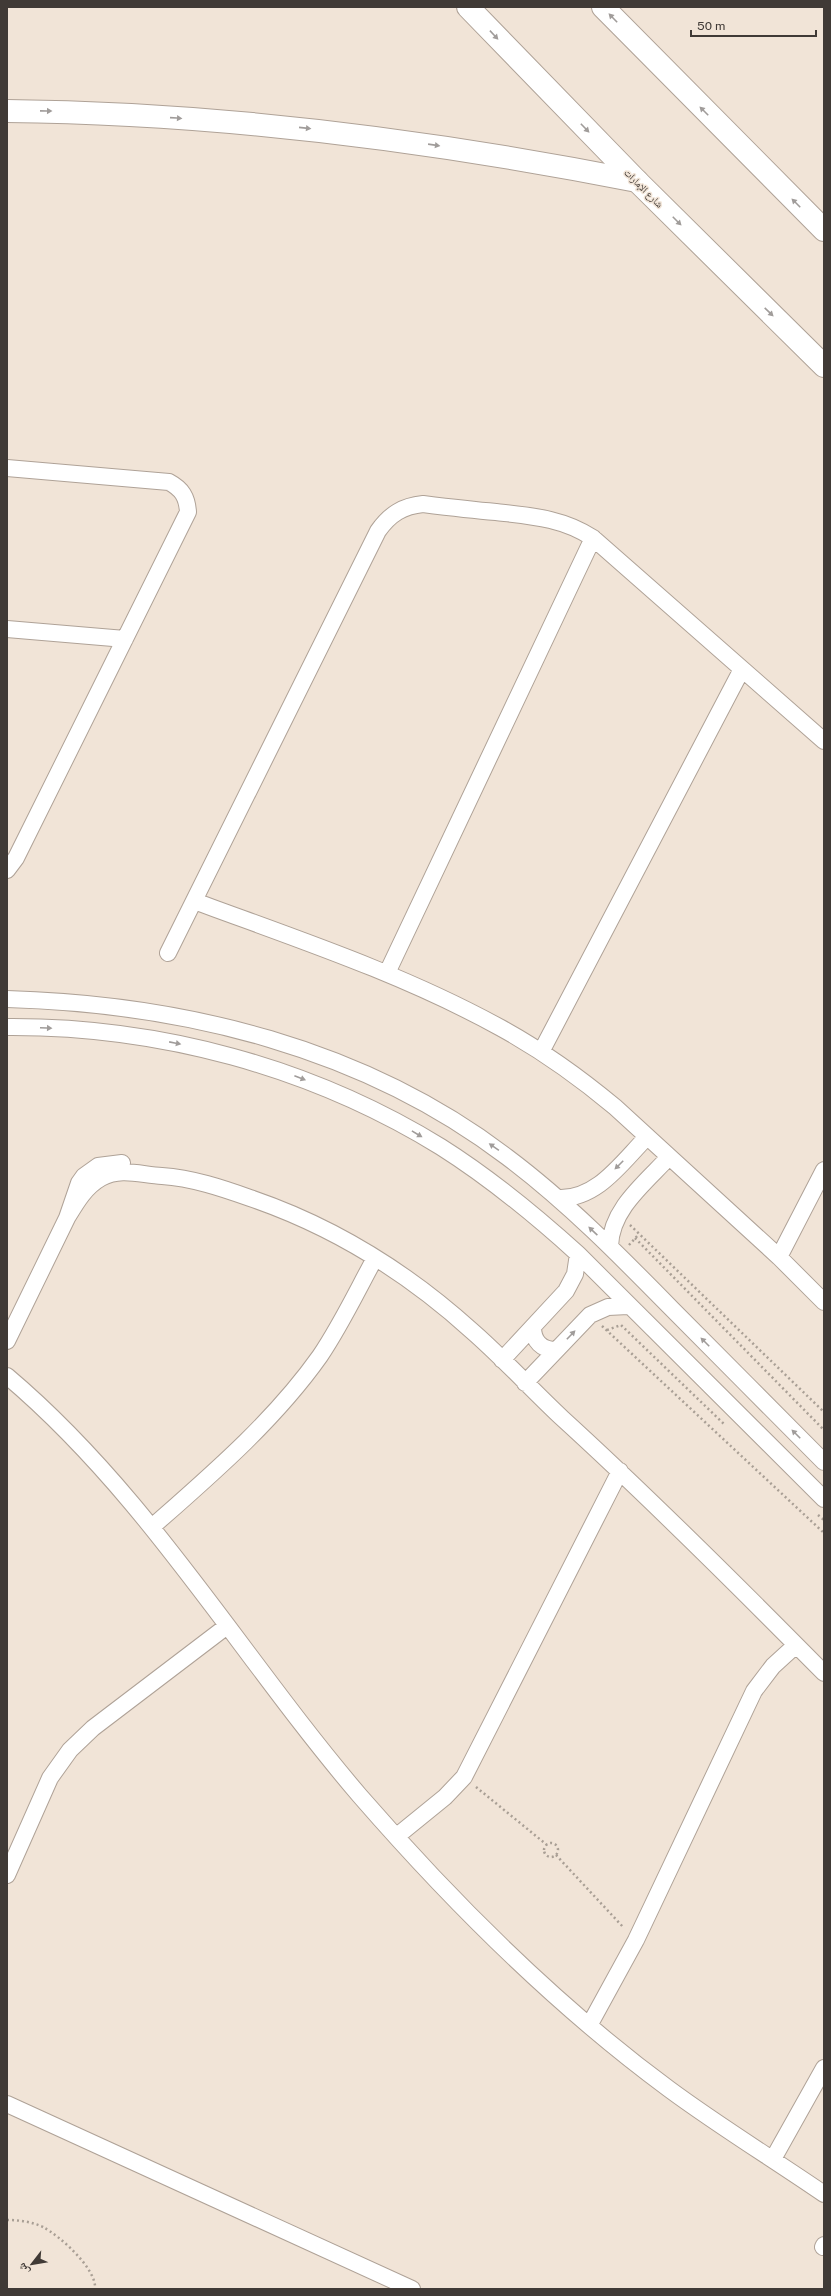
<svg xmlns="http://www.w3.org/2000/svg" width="831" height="2296" viewBox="0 0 831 2296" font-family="'Public Sans','Noto Naskh Arabic',sans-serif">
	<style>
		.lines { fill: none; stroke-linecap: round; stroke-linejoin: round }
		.street-casing { stroke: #afa297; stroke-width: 18 }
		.secondary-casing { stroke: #afa297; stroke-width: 24 }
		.highway-casing { stroke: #afa297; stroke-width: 24 }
		.path { stroke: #a99f95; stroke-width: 2.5; stroke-dasharray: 2 3; stroke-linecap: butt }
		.street { stroke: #fff; stroke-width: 16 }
		.secondary { stroke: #fff; stroke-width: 22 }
		.highway { stroke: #fff; stroke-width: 22 }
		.oneway { fill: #a09c9a }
		.labels { text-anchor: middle; stroke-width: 3; stroke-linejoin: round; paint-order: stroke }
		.street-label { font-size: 10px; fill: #403a36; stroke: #f1e4d7 }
	</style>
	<rect width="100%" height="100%" fill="#f1e4d7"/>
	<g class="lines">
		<defs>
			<path id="street" d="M7 468 169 482C182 489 187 497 188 512L16 858 7 870
				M7 629 125 639
				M194 901C297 939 403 974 501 1028 541 1050 579 1077 615 1107L779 1257 824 1302
				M168 953 378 531C390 514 403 506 423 504 447 507 472 510 496 512 531 516 563 518 593 538L824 741
				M387 973 593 538
				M7 999C184 1004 364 1048 507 1157 567 1202 620 1256 672 1309 723 1360 773 1411 824 1462
				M7 1027C159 1026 311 1067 441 1147 490 1178 535 1215 578 1254L824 1499
				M541 1052 742 669
				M558 1198C597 1200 622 1162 647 1137
				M67 1218C76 1203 85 1187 101 1178 121 1167 141 1175 162 1176 192 1178 222 1188 250 1198 332 1226 408 1273 472 1331 503 1358 531 1389 562 1418 652 1500 738 1586 824 1673
				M610 1246C611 1209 645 1183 669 1157
				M779 1257 824 1170
				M533 1327C533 1341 542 1350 556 1350
				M7 1341 67 1218 79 1183 84 1176 98 1166 122 1163
				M502 1360 566 1291 575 1274 578 1254
				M7 1376C148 1495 241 1657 360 1796 453 1903 555 2005 669 2089 719 2126 773 2159 824 2194
				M525 1383 590 1315 608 1307 628 1306
				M152 1527C211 1475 274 1421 320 1356 341 1325 357 1291 375 1258
				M397 1836 445 1797 464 1777 620 1471
				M7 1875 50 1778 70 1750 93 1728 227 1626
				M590 2024 636 1940 754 1691 773 1666 796 1645
				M7 2104 412 2289
				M773 2159 824 2068
				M823 2247 824 2245"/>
			<path id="secondary" d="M7 111C219 113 429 140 637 181"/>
			<path id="highway" d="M468 7 637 181 824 366
				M603 7 824 230"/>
		</defs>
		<use href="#street" class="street-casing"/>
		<use href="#secondary" class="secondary-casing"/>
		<use href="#highway" class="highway-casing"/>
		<path class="path" d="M630 1225 824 1412
			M635 1238 824 1430
			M629 1245 639 1234
			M602 1326 824 1533
			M607 1330 621 1325 724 1424
			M818 1515 824 1520
			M476 1787 547 1845
			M544 1850a7 7 0 1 1 14 0a7 7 0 1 1-14 0Z
			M556 1855 624 1928
			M7 2220C20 2220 32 2222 43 2227 60 2236 97 2269 95 2289"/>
		<use href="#street" class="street"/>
		<use href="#secondary" class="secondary"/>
		<use href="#highway" class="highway"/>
	</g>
	<defs><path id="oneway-solid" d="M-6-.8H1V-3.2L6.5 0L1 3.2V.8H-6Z"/></defs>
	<g class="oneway">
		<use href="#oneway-solid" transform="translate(613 18) rotate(-134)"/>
		<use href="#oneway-solid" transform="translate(494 35) rotate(47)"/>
		<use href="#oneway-solid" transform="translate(46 111) rotate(1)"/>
		<use href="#oneway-solid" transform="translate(704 111) rotate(-135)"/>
		<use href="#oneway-solid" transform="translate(176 118) rotate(4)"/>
		<use href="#oneway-solid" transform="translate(305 128) rotate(6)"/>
		<use href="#oneway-solid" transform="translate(585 128) rotate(46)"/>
		<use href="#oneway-solid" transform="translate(434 145) rotate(8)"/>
		<use href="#oneway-solid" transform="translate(796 203) rotate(-135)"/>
		<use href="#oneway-solid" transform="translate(677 221) rotate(45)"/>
		<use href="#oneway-solid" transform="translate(769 312) rotate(44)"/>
		<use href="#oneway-solid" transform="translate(46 1028) rotate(2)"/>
		<use href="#oneway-solid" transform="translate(175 1043) rotate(11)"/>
		<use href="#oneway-solid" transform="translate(300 1078) rotate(21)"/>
		<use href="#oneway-solid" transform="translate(417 1134) rotate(31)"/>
		<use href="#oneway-solid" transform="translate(494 1147) rotate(-145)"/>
		<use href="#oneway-solid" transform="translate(619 1165) rotate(135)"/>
		<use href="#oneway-solid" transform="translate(593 1231) rotate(-137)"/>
		<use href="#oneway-solid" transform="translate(571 1335) rotate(-46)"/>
		<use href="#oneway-solid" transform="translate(705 1342) rotate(-135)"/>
		<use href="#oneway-solid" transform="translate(796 1434) rotate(-135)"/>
	</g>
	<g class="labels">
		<g class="street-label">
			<text transform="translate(644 188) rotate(45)" y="4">شارع الإمارات</text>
		</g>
	</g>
	<rect width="831" height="2296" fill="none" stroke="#403a36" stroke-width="16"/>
	<g transform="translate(32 2264) rotate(239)" stroke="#f1e4d7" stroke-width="3" paint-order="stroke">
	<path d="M0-3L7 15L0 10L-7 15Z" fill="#403a36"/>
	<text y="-6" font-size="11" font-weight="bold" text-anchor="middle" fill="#403a36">ش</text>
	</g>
	<path d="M691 30v6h125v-6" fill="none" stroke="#403a36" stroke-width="2"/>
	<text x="697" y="30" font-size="12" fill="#403a36" stroke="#f1e4d7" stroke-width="3" paint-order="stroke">50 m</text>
</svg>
